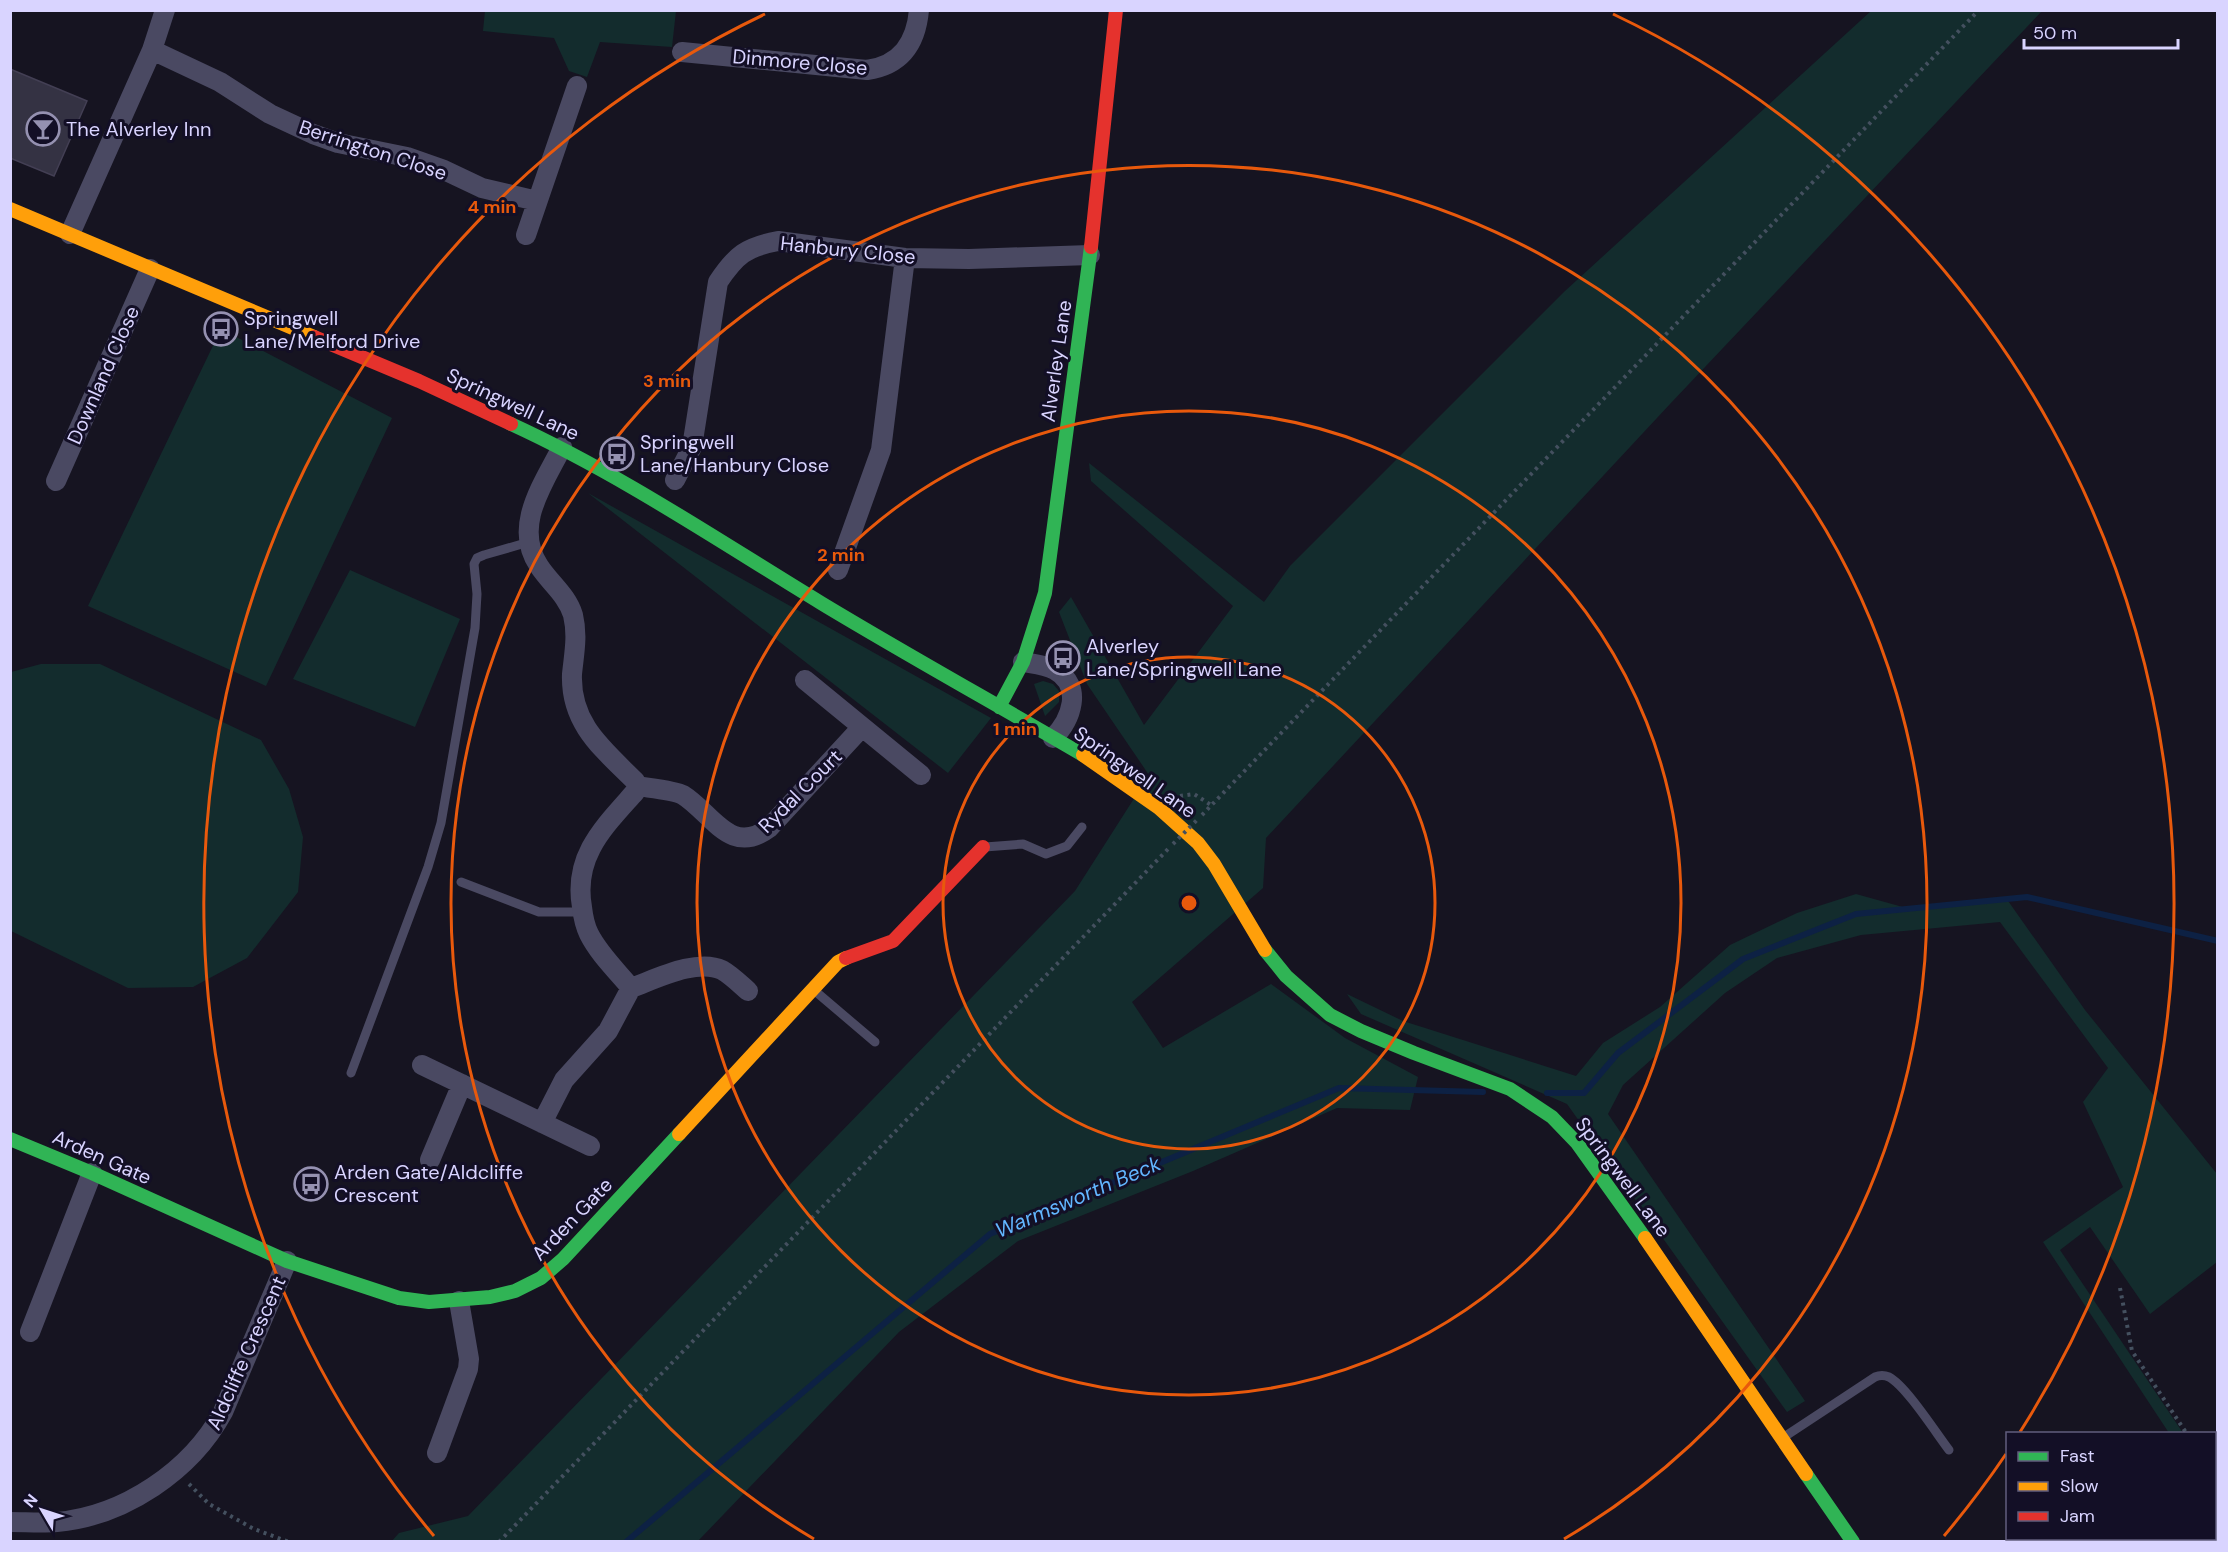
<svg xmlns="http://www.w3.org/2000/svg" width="2228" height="1552" viewBox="0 0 2228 1552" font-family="'DM Sans',sans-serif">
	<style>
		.green { fill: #132c2d }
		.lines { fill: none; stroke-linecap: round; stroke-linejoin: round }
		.stream { stroke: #0d2144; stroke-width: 6 }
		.building { fill: #343243; stroke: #433f54; stroke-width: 1.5 }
		.path { stroke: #44505f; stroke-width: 4; stroke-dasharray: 3 4.5; stroke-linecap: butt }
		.lane { stroke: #4a4962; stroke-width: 9 }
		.street { stroke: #4a4962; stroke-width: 20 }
		.fast { stroke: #30b455; stroke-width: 14 }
		.slow { stroke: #ff9f0a; stroke-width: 14 }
		.jam { stroke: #e5322d; stroke-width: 14 }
		.path-bridge { stroke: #44505f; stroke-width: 4; stroke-dasharray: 3 4.5; stroke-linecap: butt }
		.ring { fill: none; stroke: #e8590c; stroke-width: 3 }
		.labels { text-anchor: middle; stroke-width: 6; stroke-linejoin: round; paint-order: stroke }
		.street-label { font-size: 20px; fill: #d9d4ff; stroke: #130f26 }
		.poi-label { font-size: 20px; fill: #d9d4ff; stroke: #130f26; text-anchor: start }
		.water-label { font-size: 21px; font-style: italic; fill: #62b6ff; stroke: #130f26 }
		.centre { fill: #e8590c; stroke: #130f26; stroke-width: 3 }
		.ring-label { font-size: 18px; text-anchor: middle; font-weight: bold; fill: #e8590c; stroke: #130f26; stroke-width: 6; stroke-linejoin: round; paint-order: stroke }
	</style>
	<rect width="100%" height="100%" fill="#161421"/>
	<path class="green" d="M485 11V10L676 11 672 47 600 42 587 77 569 71 554 38 483 31Z
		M1871 11H2042L1670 404 1266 838 1263 888 1132 1002 1163 1048 1271 984 1345 1038 1418 1077 1410 1110 1337 1108 1193 1171 1018 1241 899 1332 698 1541 391 1542 399 1533 468 1516 1075 891 1149 775 1087 684 1059 612 1071 597 1144 725 1233 606 1091 481 1089 463 1264 602 1290 566 1565 291Z
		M221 329 392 418 266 686 88 606Z
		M588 493 991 718 948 773Z
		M350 570 460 619 415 727 293 679Z
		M41 664H100L261 740 289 789 303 837 298 892 247 958 193 987 128 988 11 931V672Z
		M1043 681 1053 684 1059 691V702L1045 716 1034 684Z
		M1856 894 1910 909 2006 898 2085 1010 2217 1174V1262L2150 1314 2090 1227 2060 1250 2183 1433H2169L2043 1242 2123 1187 2083 1102 2108 1068 2000 922 1861 935 1777 958 1725 993 1623 1085 1608 1114 1805 1401 1787 1412 1567 1104 1361 1014 1347 994 1403 1021 1576 1076 1603 1043 1660 1007 1730 945 1797 913Z"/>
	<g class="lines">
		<path class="stream" d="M1547 1093H1584L1618 1053 1743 959 1856 914 2027 897 2218 941
			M626 1542 990 1234 1339 1088 1483 1092"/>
	</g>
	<path class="building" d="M10 69 87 101 54 176 10 158Z"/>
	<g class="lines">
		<path class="path" d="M1180 796 1194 794 1211 805
			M1202 815 1979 10
			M2120 1288 2132 1351 2187 1434
			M2214 1473 2218 1478
			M189 1484 209 1504 254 1529 289 1542
			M499 1542 1170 847"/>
		<path class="lane" d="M985 847 1023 844 1046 854 1067 846 1082 827
			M461 882 539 912H582
			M815 991 875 1042
			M351 1073 428 867 441 823 475 628 477 594 474 564 477 558 484 555 529 542
			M1784 1437 1875 1377C1880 1375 1884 1375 1889 1377 1906 1386 1936 1433 1949 1450"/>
		<path class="street" d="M152 50 220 82 270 114 313 134 338 143 407 157 444 170 482 188 537 201
			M682 52 867 70C901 65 916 43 919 10
			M70 234 152 50 165 10
			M526 235 577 86
			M562 447C544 483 512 526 539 566 550 583 567 595 573 615 578 636 574 654 572 674 570 724 603 749 635 781L637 786 635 792C604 827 573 856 582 907 583 916 585 926 589 934 599 954 617 971 631 988
			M675 480 692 447 718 282C736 255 746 247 778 241L905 258 969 259 1090 255
			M56 481 150 269
			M838 570 881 450 905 258
			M1023 662C1034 664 1046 665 1055 670 1084 686 1071 720 1053 738
			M805 680 921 775
			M637 786C649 788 674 790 683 795 712 813 730 857 769 828L862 727
			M422 1065 590 1146
			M542 1123 564 1080 608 1031 631 988C656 979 697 958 722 970 731 975 740 984 748 991
			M430 1160 462 1084
			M30 1332 92 1173
			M437 1453 468 1369 469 1359 459 1301
			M10 1522C26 1522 41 1523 57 1522 124 1516 191 1471 223 1412L287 1261"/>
		<path class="fast" d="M511 424C620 474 719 541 821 603 907 655 996 704 1083 755
			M999 707 1023 662 1045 593 1091 247
			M1265 950 1286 976 1330 1015 1361 1031 1414 1053 1510 1089 1552 1117 1577 1143 1645 1238
			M10 1139 92 1173 287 1261 399 1298 429 1302 490 1297 515 1291 541 1278 563 1259 679 1134
			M1806 1474 1853 1542"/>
		<path class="slow" d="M10 209 314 337
			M1083 755 1159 808 1198 843 1214 864 1265 950
			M679 1134 838 962 846 958
			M1645 1238 1806 1474"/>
		<path class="jam" d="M1091 247 1116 10
			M314 337 419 381 511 424
			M846 958 893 941 983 847"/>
		<path class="path-bridge" d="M1173 844 1199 818"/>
	</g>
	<g class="ring">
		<circle cx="1189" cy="903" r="246"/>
		<circle cx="1189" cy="903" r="492"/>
		<path d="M814 1539A738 738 0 1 1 1564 1539"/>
		<path d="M2006 1454A985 985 0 0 1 1944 1536M434 1536A985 985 0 0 1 765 14M1613 14A985 985 0 0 1 2020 1432"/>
	</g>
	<defs>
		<symbol id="bar-ring" viewBox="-11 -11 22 22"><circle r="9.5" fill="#130f26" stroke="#9591b1" stroke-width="1.5"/><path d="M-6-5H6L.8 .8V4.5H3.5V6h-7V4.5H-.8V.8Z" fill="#9591b1"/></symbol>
		<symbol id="bus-ring" viewBox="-11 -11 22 22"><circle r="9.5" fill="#130f26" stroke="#9591b1" stroke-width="1.5"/><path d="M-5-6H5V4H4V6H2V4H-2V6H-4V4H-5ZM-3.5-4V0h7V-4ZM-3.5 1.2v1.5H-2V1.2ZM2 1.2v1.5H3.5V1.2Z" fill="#9591b1"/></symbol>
	</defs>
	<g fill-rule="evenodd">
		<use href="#bar-ring" x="24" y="110" width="38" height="38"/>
		<use href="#bus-ring" x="202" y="310" width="38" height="38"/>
		<use href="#bus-ring" x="598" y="435" width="38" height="38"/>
		<use href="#bus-ring" x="1044" y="639" width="38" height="38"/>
		<use href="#bus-ring" x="292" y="1165" width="38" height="38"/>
	</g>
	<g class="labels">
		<g class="street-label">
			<text transform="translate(800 62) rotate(5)" y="7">Dinmore Close</text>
			<text transform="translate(373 150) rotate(18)" y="7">Berrington Close</text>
			<text transform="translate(848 250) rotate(6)" y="7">Hanbury Close</text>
			<text transform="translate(1056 361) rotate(-82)" y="7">Alverley Lane</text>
			<text transform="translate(103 375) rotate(-66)" y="7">Downland Close</text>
			<text transform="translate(513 404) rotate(25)" y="7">Springwell Lane</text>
			<text transform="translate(1135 772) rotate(35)" y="7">Springwell Lane</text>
			<text transform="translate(800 791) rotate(-45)" y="7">Rydal Court</text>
			<text transform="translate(102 1157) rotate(24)" y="7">Arden Gate</text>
			<text transform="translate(1623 1177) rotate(53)" y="7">Springwell Lane</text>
			<text transform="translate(572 1219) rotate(-46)" y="7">Arden Gate</text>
			<text transform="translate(246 1353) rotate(-66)" y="7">Aldcliffe Crescent</text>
		</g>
		<g class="poi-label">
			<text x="66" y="136">The Alverley Inn</text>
			<text x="244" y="325">Springwell<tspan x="244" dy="23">Lane/Melford Drive</tspan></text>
			<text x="640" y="449">Springwell<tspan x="640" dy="23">Lane/Hanbury Close</tspan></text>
			<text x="1086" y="653">Alverley<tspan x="1086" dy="23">Lane/Springwell Lane</tspan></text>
			<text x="334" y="1179">Arden Gate/Aldcliffe<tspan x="334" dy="23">Crescent</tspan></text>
		</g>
		<g class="water-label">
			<text transform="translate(1078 1197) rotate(-23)" y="7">Warmsworth Beck</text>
		</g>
	</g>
	<circle cx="1189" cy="903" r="9" class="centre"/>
	<g class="ring-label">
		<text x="492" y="213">4 min</text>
		<text x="667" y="387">3 min</text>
		<text x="841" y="561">2 min</text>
		<text x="1015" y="735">1 min</text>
	</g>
	<rect width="2228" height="1552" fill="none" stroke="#d9d4ff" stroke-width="24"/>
	<rect x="2006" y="1432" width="210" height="108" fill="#130f26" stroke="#625e7d" stroke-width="1.5"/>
	<rect x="2018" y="1452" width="30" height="9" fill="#30b455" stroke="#625e7d" stroke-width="1.5"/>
	<text x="2060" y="1462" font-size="18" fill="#d9d4ff">Fast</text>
	<rect x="2018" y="1482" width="30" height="9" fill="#ff9f0a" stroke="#625e7d" stroke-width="1.5"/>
	<text x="2060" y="1492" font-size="18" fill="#d9d4ff">Slow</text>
	<rect x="2018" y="1512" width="30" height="9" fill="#e5322d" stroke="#625e7d" stroke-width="1.5"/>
	<text x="2060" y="1522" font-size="18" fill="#d9d4ff">Jam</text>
	<g transform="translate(42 1510) rotate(309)" stroke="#130f26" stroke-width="4.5" paint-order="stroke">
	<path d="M0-4.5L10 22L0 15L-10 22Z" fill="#d9d4ff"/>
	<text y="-9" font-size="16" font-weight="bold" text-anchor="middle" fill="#d9d4ff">N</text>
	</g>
	<path d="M2024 39v9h154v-9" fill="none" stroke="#d9d4ff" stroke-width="3"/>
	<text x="2033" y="39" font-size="18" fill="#d9d4ff" stroke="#130f26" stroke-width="4.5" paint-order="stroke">50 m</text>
</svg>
